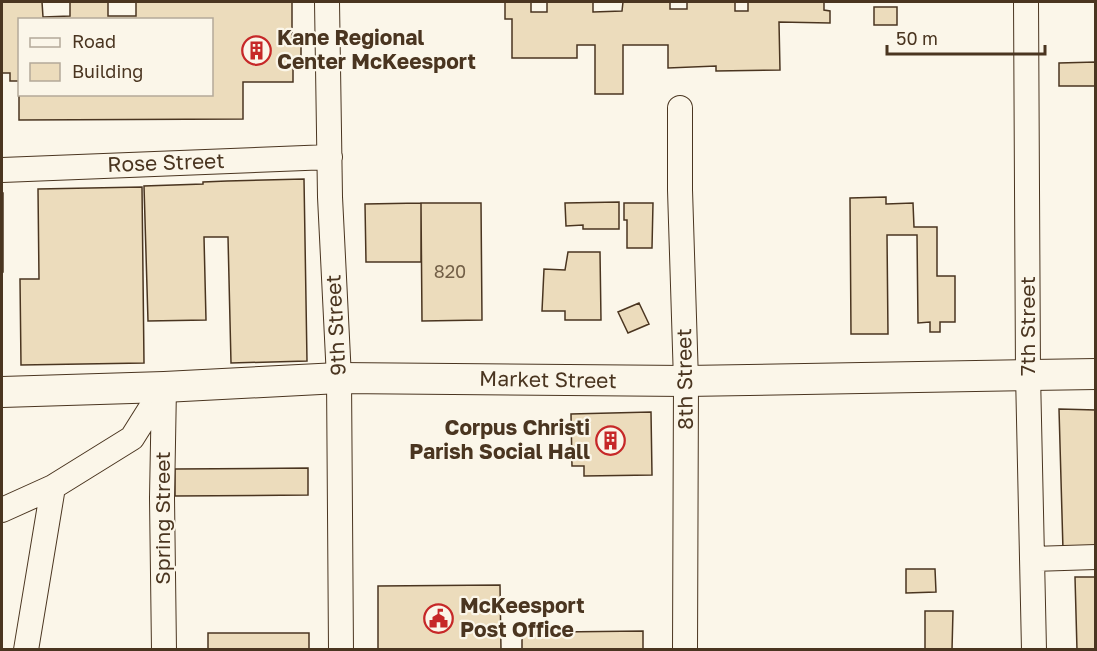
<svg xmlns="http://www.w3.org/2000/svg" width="1097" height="651" viewBox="0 0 1097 651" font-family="'Golos Text',sans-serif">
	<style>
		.building { fill: #ecdcbc; stroke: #4a3520; stroke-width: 1.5; fill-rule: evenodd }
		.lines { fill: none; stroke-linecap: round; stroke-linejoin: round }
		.minor-casing { stroke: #4a3520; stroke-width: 26 }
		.major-casing { stroke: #4a3520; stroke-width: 32 }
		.minor { stroke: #fbf6e9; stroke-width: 24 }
		.major { stroke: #fbf6e9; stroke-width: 30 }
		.labels { text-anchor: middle; stroke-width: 4.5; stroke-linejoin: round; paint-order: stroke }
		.number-label { font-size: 18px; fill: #725f47 }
		.poi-label { font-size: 21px; font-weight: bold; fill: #4a3520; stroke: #fbf6e9; text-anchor: start }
		.street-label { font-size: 21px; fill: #4a3520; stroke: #fbf6e9 }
	</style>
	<rect width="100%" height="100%" fill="#fbf6e9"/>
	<path class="building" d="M2 2H42L43 17 70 16V2H108V16H136V2H292V38H301V62H293V82H243V119L19 120V81H10V73H2ZM20 20H212V94H20Z
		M505 2H531V12H547V2H593V12L622 11 623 2H670V9H687V2H735V11H748V2H824V10L830 11V23L779 22 780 70 716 71V66L668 68V45H623V94H595V45H577V58H512V19H505Z
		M874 7H897V25H874Z
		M1096 62V86H1059V63Z
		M304 179 307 361 231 363 228 237H204L206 320 148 321 144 186 203 184V182L227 181Z
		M142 187 144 363 21 365 20 279H39L38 189Z
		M2 193H3V272H2Z
		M886 197V204L913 203 914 227H937V276H955V322H940V332H930V322L918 323 917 235H887L888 334H851L850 198Z
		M619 202V229H583V225L566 226 565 203Z
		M421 203H481L482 320 422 321Z
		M421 203V262H366L365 204Z
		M624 203H653L652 248H627V220H624Z
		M568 252H600L601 320H565V311H542L544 269 565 270Z
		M639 303 649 324 628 333 618 312Z
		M1059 409 1096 410V549L1063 550Z
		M651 412 652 475 584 476V466H572L571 414Z
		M308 468V495L175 496V469Z
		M906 569H935L936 592 906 593Z
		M1075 577H1096V650H1077Z
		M500 585 501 650H378V586Z
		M925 611H953L952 650H925Z
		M522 627H558V632L643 631V650H522Z
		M208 633H309V650H208Z"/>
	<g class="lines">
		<defs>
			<path id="minor" d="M327 2 330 197 339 378 341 650
				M1026 2 1028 374 1034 650
				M680 108V190L686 381 685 650
				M2 170 330 157
				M164 387 162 498 164 650
				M2 510 53 487 132 438 164 387
				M1032 559 1096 557
				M26 650 53 487"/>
			<path id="major" d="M2 392 164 387 339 378 686 381 1096 374"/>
		</defs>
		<use href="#minor" class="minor-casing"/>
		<use href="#major" class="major-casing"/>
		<use href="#minor" class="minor"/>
		<use href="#major" class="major"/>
	</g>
	<defs>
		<symbol id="building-ring" viewBox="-11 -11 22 22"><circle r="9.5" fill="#fbf6e9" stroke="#c62828" stroke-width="1.5"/><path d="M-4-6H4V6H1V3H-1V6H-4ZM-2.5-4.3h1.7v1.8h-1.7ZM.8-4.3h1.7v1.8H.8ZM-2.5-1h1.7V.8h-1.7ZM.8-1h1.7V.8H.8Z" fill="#c62828"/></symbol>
		<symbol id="civic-ring" viewBox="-11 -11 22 22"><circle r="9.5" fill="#fbf6e9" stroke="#c62828" stroke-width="1.5"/><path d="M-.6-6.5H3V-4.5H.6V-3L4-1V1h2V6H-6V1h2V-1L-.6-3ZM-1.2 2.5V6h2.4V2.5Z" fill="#c62828"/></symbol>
	</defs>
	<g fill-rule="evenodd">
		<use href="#building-ring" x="240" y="34" width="33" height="33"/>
		<use href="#building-ring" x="594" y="424" width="33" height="33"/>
		<use href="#civic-ring" x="422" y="602" width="33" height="33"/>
	</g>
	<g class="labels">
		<g class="number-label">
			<text x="450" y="278">820</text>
		</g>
		<g class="poi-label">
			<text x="277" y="45">Kane Regional<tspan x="277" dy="24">Center McKeesport</tspan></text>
			<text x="590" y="435" text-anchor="end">Corpus Christi<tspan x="590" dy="24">Parish Social Hall</tspan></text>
			<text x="460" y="613">McKeesport<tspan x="460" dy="24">Post Office</tspan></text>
		</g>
		<g class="street-label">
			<text transform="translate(166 163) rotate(-2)" y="7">Rose Street</text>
			<text transform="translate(336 325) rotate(-93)" y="7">9th Street</text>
			<text transform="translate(1028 326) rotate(-90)" y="7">7th Street</text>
			<text transform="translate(685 379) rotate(-91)" y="7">8th Street</text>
			<text transform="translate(548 380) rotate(1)" y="7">Market Street</text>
			<text transform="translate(163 518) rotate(-90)" y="7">Spring Street</text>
		</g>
	</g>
	<rect width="1097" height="651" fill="none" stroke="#4a3520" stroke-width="6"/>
	<rect x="18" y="18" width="195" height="78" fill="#fbf6e9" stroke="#b4a999" stroke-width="1.5"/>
	<rect x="30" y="38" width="30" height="9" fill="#fbf6e9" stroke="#b4a999" stroke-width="1.5"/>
	<text x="72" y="48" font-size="18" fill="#4a3520">Road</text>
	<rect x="30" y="63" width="30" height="18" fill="#ecdcbc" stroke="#b4a999" stroke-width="1.5"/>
	<text x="72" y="78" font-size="18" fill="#4a3520">Building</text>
	<path d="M887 45v9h158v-9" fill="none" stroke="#4a3520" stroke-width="3"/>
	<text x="896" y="45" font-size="18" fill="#4a3520" stroke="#fbf6e9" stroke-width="4.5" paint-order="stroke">50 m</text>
</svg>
